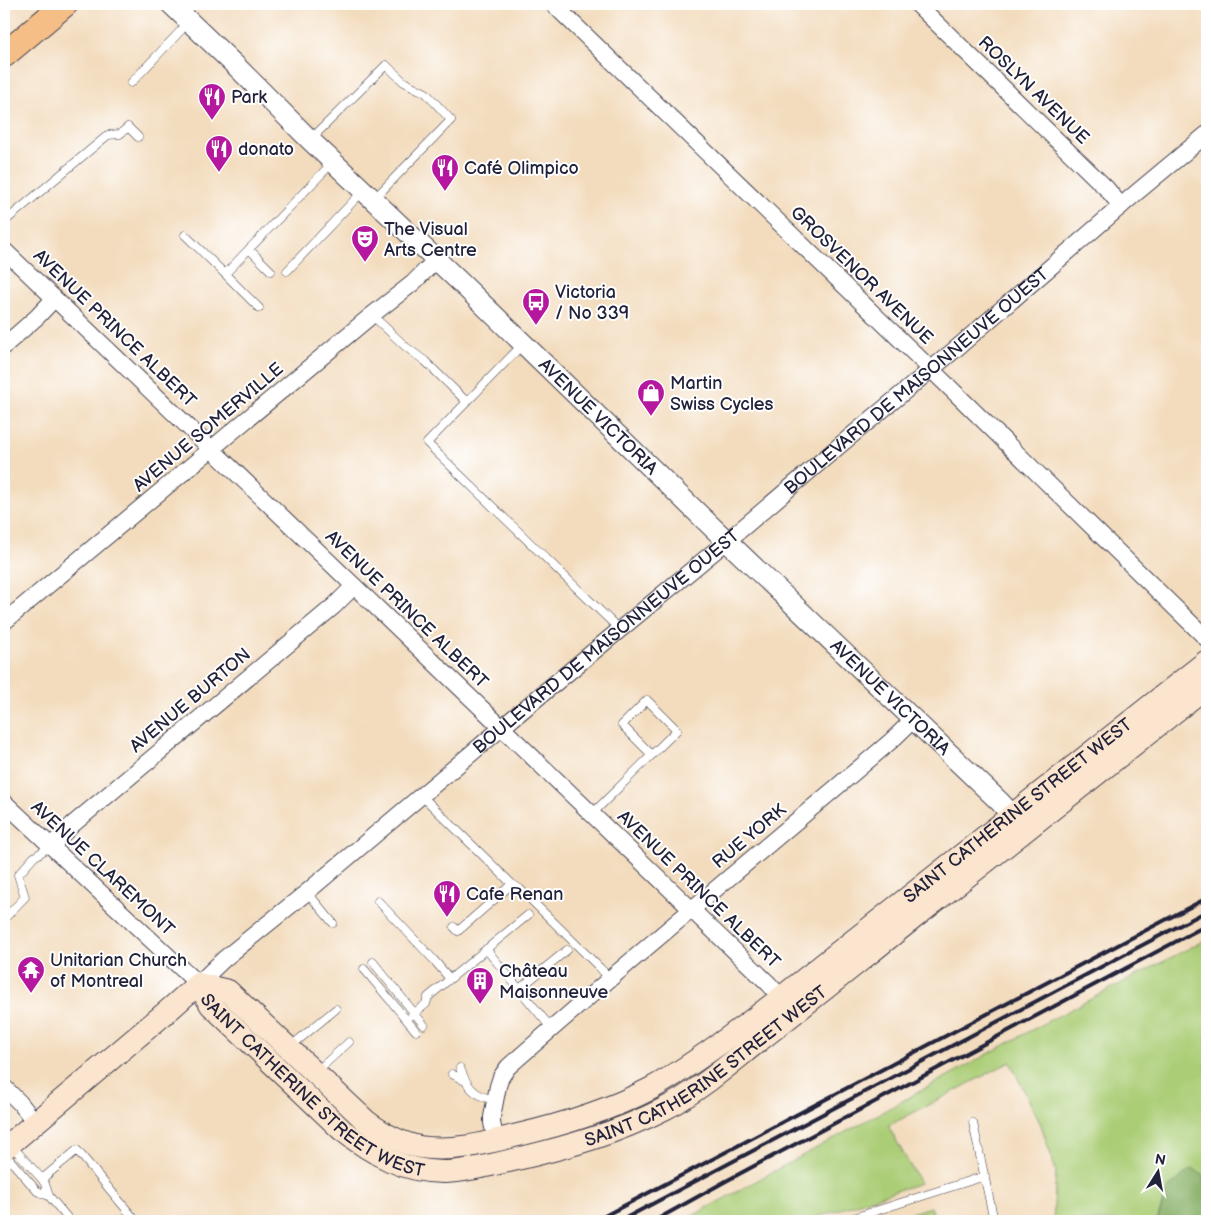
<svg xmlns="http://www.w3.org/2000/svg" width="1211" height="1225" viewBox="0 0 1211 1225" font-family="'Balsamiq Sans',sans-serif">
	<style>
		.green { fill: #abcd76; stroke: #667858 }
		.forest { fill: #88b067; stroke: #556951 }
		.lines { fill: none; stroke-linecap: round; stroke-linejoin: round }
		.service-casing { stroke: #413e4e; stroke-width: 9 }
		.minor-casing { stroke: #413e4e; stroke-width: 18 }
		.tertiary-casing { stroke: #413e4e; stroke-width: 22 }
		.secondary-casing { stroke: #413e4e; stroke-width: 24 }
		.primary-casing { stroke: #413e4e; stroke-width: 27 }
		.service { stroke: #fff; stroke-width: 8 }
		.minor { stroke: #fff; stroke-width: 16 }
		.tertiary { stroke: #fff; stroke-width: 20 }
		.secondary { stroke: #fbe5cf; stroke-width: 22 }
		.primary { stroke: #f6be87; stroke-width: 25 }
		.rail { stroke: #22223b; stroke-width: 4 }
		.labels { text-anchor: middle; stroke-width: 4; stroke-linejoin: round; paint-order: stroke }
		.street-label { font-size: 18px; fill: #22223b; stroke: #fff }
		.poi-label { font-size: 18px; fill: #22223b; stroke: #fff; text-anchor: start }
	</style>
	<rect width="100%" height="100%" fill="#fff"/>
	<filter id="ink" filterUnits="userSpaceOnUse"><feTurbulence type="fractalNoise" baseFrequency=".02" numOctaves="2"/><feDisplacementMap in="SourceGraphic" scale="10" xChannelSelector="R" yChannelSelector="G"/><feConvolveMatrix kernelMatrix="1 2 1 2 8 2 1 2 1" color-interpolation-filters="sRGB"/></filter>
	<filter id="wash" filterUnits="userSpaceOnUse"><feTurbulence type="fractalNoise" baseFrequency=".0096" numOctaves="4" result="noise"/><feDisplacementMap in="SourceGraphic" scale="20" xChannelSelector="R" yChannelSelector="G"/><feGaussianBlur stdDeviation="1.12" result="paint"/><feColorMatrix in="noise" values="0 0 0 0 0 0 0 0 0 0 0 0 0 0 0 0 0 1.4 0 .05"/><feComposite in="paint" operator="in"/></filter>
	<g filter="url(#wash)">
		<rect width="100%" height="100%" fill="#f3dcbd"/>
		<path class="green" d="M1207 939V1188L1202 1175 1188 1171 1166 1192 1158 1218 1159 1221H1053L1056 1171 1041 1125 1010 1062 888 1126 920 1183 805 1221H683L1052 1019Z
			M930 1207 937 1221H887Z"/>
		<path class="forest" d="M1194 1169 1202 1175 1207 1188V1221H1159L1158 1219 1166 1192 1173 1183 1176 1182 1188 1171Z"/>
	</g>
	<g filter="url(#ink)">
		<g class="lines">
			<defs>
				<path id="service" d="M131 83 188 23
					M311 139 386 65 404 82 426 93 451 120 373 200
					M4 222 108 135 120 134 128 127 138 137
					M185 235 225 274
					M249 249 271 271
					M287 271 363 191
					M259 308 225 274 333 162
					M372 315 406 347 425 361 467 402
					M523 344 427 443 620 630
					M422 796 512 884 520 889 600 968 610 979
					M592 814 677 730 647 700 622 725 652 755
					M307 892 333 923
					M378 901 433 959 450 979 528 915
					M4 919 25 897 18 875 34 857 51 846
					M454 927 458 931 512 884
					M486 949 552 1029
					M373 962 424 1025
					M364 969 416 1031
					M519 989 567 950
					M412 1015 426 1004 428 997 450 979
					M291 1046 336 1009
					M460 1068C467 1087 474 1096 495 1100
					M317 1071 349 1042
					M452 1074 465 1081
					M973 1123 994 1221
					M11 1145 42 1179 45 1184 49 1196 70 1221
					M4 1153 37 1191 49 1196
					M42 1179 77 1150 136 1221
					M4 1219 5 1221
					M844 1221 985 1176"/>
				<g id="minor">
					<path d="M553 4 944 382 1207 639"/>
					<path d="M917 4 1107 189 1121 206"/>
					<path d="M4 250 769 984 781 998"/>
					<path d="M4 346 37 317 54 299"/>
					<path d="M4 622 372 315 413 283 436 260"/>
					<path id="s1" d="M4 802 198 984 224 959 307 892 518 714 745 526 839 446 958 347 1136 193 1207 134"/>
					<path d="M51 846 72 825 334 606 354 586"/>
					<path d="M4 1087 20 1103 35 1122"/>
					<path d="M496 1141 492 1123V1117L498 1086 501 1077 508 1067C634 956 763 850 891 741L914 719"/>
				</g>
				<g id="tertiary">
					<path id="s2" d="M171 4 237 67 310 140 460 282 710 525 1000 802 1023 827"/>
				</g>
				<g id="secondary">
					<path id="s3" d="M198 984 211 1005 342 1130C372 1154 406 1173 446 1172 470 1171 494 1164 517 1159 568 1147 617 1133 664 1109 697 1092 727 1066 756 1043 809 1002 862 959 915 917 1012 841 1110 764 1207 686"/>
					<path id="s4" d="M198 984 228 991 366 1121C382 1133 399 1143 420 1147 452 1152 483 1144 514 1136 562 1125 608 1111 652 1088 683 1071 711 1050 740 1029 783 997 824 963 867 930 980 840 1093 750 1207 661"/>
					<path d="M4 1149 170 1009 198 984"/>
				</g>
				<path id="primary" d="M4 55 65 4"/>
			</defs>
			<use href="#service" class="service-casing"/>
			<use href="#minor" class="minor-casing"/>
			<use href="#tertiary" class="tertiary-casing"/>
			<use href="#secondary" class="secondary-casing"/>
			<use href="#primary" class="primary-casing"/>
			<use href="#service" class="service"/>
			<use href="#minor" class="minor"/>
			<use href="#tertiary" class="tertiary"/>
			<use href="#secondary" class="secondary"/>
			<use href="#primary" class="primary"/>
			<path class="rail" d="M595 1221 1207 898
				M620 1221 1207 911
				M654 1221 726 1181 1207 925"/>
		</g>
	</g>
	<defs>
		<symbol id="restaurant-pin" viewBox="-11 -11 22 30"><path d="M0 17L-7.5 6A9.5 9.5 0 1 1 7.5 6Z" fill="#b5179e" stroke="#fff"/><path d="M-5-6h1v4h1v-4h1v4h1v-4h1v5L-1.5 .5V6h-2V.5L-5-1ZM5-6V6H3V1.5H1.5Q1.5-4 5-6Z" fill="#fff"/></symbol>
		<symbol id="theatre-pin" viewBox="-11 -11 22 30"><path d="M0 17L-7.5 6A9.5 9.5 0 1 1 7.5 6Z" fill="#b5179e" stroke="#fff"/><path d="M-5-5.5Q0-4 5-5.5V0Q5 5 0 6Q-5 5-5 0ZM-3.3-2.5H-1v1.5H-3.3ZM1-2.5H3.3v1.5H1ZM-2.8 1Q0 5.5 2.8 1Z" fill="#fff"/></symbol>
		<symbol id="bus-pin" viewBox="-11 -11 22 30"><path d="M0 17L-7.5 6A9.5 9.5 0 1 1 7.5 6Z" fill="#b5179e" stroke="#fff"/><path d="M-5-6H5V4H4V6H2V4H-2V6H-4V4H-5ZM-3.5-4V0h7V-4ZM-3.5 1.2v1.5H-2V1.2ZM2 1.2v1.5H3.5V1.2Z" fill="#fff"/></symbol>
		<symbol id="shop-pin" viewBox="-11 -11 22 30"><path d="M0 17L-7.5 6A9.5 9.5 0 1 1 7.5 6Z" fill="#b5179e" stroke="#fff"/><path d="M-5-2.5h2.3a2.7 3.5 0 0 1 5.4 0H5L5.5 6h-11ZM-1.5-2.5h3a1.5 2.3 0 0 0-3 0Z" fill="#fff"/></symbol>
		<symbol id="temple-pin" viewBox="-11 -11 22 30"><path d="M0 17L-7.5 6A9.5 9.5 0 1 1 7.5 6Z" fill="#b5179e" stroke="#fff"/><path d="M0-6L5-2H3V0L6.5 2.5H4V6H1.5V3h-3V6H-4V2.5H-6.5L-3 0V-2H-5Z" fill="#fff"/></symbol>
		<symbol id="building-pin" viewBox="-11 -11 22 30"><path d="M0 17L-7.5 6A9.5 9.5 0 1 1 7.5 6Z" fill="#b5179e" stroke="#fff"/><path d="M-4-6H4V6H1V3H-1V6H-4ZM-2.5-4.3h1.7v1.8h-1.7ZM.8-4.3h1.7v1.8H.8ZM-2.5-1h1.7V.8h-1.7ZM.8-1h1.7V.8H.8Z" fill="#fff"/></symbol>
	</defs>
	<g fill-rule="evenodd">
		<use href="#restaurant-pin" x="196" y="81" width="32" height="43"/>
		<use href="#restaurant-pin" x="203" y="133" width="32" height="43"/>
		<use href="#restaurant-pin" x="429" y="152" width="32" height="43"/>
		<use href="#theatre-pin" x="349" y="223" width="32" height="43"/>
		<use href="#bus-pin" x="520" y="286" width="32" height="43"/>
		<use href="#shop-pin" x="635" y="377" width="32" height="43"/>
		<use href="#restaurant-pin" x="431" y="878" width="32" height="43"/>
		<use href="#temple-pin" x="15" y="954" width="32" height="43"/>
		<use href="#building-pin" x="464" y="965" width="32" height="43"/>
	</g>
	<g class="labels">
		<g class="street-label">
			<text transform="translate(1034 90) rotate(44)" y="6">ROSLYN AVENUE</text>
			<text transform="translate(862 275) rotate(44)" y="6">GROSVENOR AVENUE</text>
			<text transform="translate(115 328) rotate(44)" y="6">AVENUE PRINCE ALBERT</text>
			<text dy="6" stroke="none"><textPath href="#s1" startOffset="1204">BOULEVARD DE MAISONNEUVE OUEST</textPath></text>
			<text dy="6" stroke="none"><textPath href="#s2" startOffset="594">AVENUE VICTORIA</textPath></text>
			<text transform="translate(208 427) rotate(-40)" y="6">AVENUE SOMERVILLE</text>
			<text transform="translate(407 609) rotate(44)" y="6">AVENUE PRINCE ALBERT</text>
			<text dy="6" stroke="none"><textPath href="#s1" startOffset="799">BOULEVARD DE MAISONNEUVE OUEST</textPath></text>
			<text dy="6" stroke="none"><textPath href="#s2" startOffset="999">AVENUE VICTORIA</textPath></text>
			<text transform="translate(190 700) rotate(-40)" y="6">AVENUE BURTON</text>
			<text dy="6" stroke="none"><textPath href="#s4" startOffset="982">SAINT CATHERINE STREET WEST</textPath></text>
			<text transform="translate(749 836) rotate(-40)" y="6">RUE YORK</text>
			<text transform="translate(103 868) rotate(43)" y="6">AVENUE CLAREMONT</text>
			<text transform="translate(699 889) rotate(44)" y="6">AVENUE PRINCE ALBERT</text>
			<text dy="6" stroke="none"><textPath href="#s3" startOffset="606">SAINT CATHERINE STREET WEST</textPath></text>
			<text dy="6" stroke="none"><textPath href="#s3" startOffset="156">SAINT CATHERINE STREET WEST</textPath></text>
		</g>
		<g class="poi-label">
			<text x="231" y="103">Park</text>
			<text x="238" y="155">donato</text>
			<text x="464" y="174">Café Olimpico</text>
			<text x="384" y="235">The Visual<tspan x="384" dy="21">Arts Centre</tspan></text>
			<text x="555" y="298">Victoria<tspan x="555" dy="21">/ No 339</tspan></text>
			<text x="670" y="389">Martin<tspan x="670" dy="21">Swiss Cycles</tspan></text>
			<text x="466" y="900">Cafe Renan</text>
			<text x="50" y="966">Unitarian Church<tspan x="50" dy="21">of Montreal</tspan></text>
			<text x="499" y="977">Château<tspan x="499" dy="21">Maisonneuve</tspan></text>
		</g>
	</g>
	<rect width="1211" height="1225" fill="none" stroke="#fff" stroke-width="20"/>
	<g transform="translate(1158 1172) rotate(11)" stroke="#ffffff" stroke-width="4" paint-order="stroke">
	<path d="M0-4L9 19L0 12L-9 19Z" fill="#22223b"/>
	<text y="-8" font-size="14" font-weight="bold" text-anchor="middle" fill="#22223b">N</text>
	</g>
</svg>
